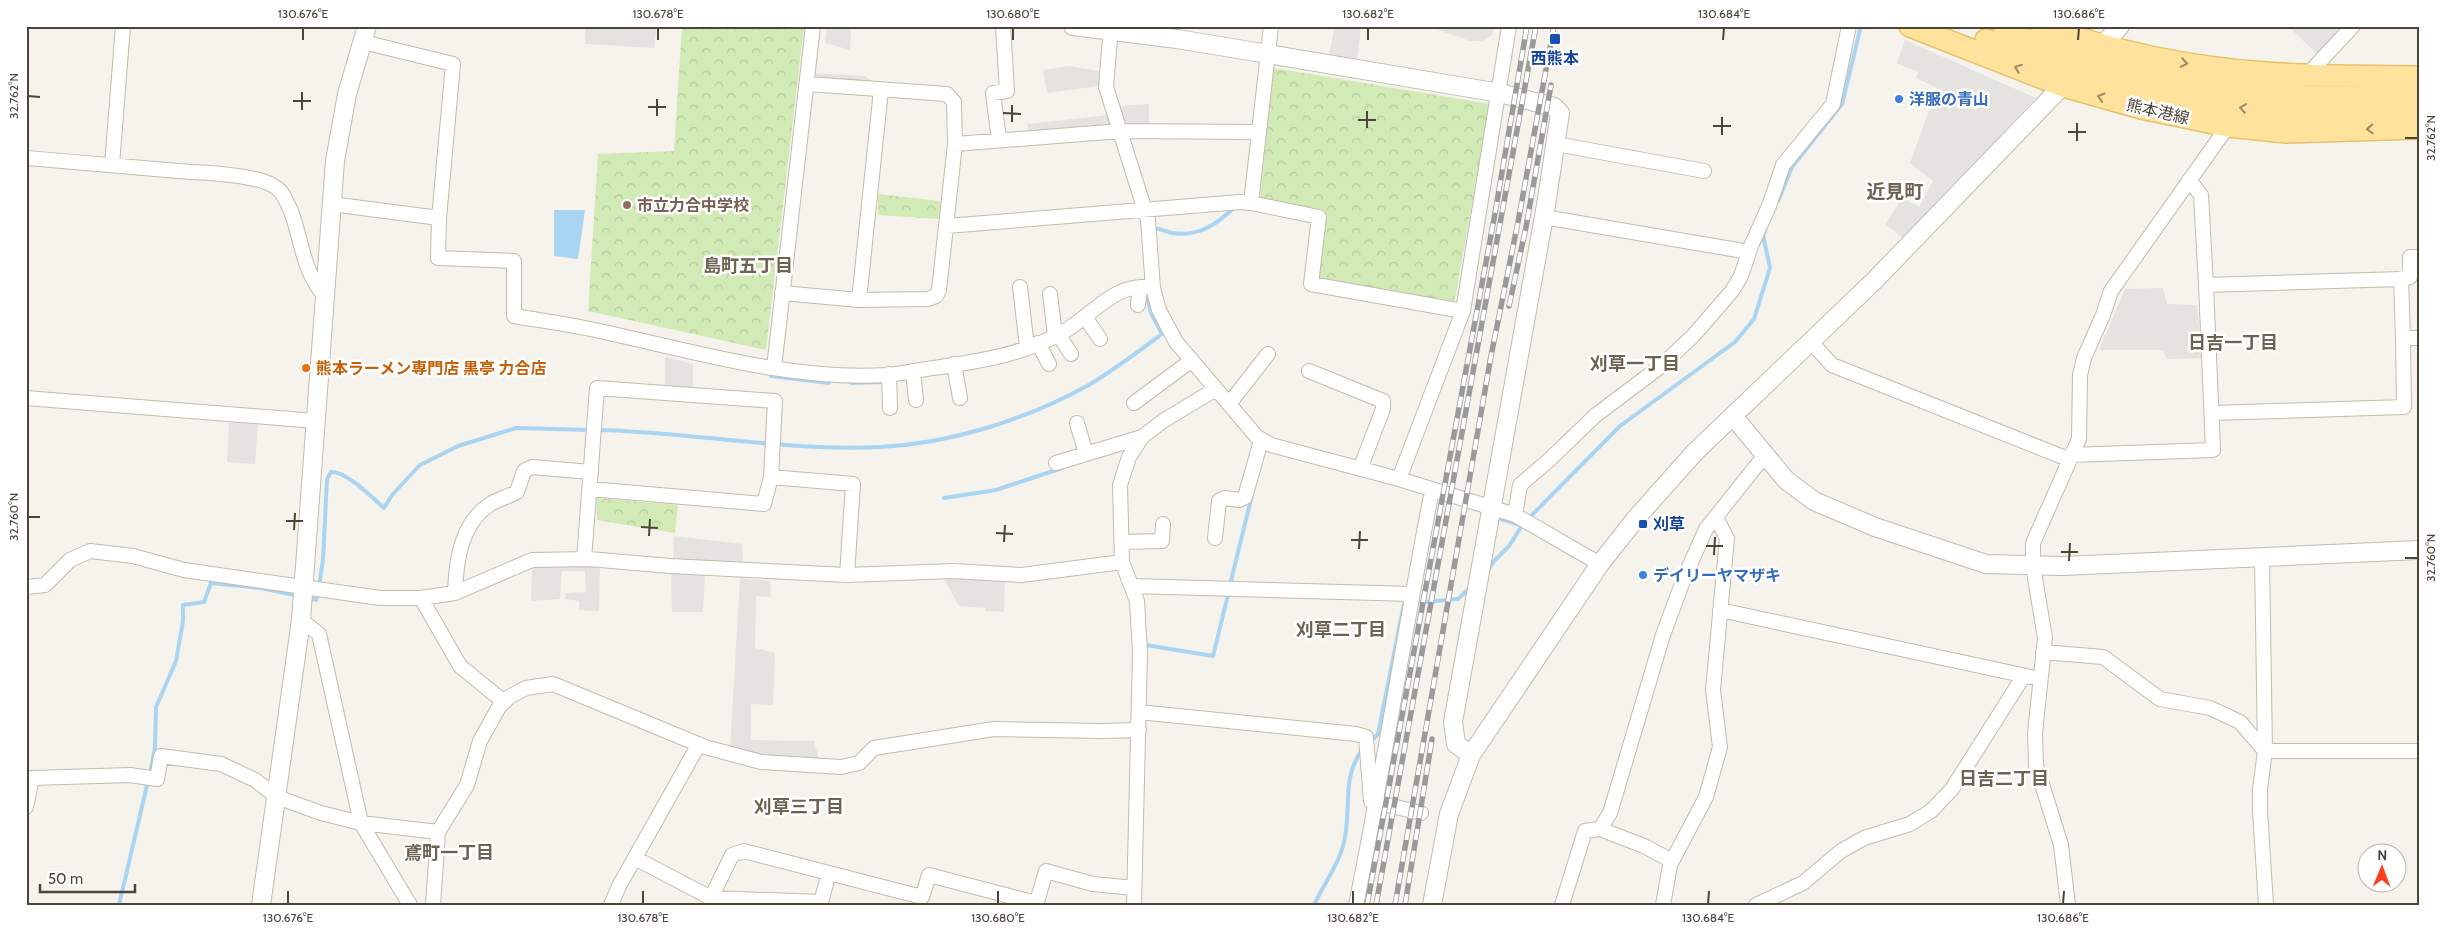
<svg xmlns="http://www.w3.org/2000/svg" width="2445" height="931" viewBox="0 0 2445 931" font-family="Cabin,'Noto Sans JP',sans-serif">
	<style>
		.park { fill: url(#park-crowns) }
		.parking { fill: #e5e3e0 }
		.water { fill: #a9d4f2 }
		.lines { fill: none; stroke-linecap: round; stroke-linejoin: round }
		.stream { stroke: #a9d4f2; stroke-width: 4 }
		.minor-casing { stroke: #c2bbae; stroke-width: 16 }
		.tertiary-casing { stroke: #c2bbae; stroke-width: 20 }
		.primary-casing { stroke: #e6c16a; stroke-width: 24 }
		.minor { stroke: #fff; stroke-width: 14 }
		.tertiary { stroke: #fff; stroke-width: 18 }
		.primary { stroke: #ffe39c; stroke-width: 21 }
		.rail-casing { stroke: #9a9a9a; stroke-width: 5.5 }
		.rail { stroke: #fff; stroke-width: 4; stroke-dasharray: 11; stroke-linecap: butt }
		.oneway { stroke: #9c8c66 }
		.ticks { fill: none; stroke: #4b4439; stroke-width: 2 }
		.transit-dot { fill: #1a4fb4; stroke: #fff; stroke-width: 2 }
		.shop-dot { fill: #3f7fe0; stroke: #fff; stroke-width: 2 }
		.education-dot { fill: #8d6e63; stroke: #fff; stroke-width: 2 }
		.food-dot { fill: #e8710a; stroke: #fff; stroke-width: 2 }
		.labels { text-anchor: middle; stroke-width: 5; stroke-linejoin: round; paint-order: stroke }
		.transit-label { font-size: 16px; font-weight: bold; fill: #164399; stroke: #fff }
		.shop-label { font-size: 16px; font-weight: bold; fill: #366cbe; stroke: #fff; text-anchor: start }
		.street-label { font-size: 16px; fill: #4b4439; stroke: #fff }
		.education-label { font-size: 16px; font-weight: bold; fill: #785e54; stroke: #fff; text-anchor: start }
		.food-label { font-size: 16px; font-weight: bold; fill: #c56008; stroke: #fff; text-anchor: start }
		.neighbourhood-label { font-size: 18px; font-weight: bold; fill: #6e6250; stroke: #fff }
		.quarter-label { font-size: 19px; font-weight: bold; fill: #6e6250; stroke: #fff }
		.neatline { fill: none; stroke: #4b4439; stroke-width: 2 }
		.ticks-label { font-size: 12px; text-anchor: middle; fill: #4b4439 }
	</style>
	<defs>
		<pattern id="park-crowns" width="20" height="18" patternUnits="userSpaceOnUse" patternTransform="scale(1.25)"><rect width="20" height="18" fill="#d2eab5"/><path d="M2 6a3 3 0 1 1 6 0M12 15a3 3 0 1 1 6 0" fill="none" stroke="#b6ca9c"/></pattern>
	</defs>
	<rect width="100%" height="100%" fill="#f6f3ec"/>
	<path class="park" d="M682 26H804L766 350 588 311 598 154 674 151Z
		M1274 68 1490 104 1454 304 1314 282 1324 210 1260 197Z
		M878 194 940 201 939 219 878 215Z
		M596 498 678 505 675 533 597 520Z"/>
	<path class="parking" d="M576 26H657L654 48 585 44V27Z
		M827 26H851L850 50 825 43Z
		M1335 26 1361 28 1357 59 1329 54Z
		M1427 26H1494L1492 35 1482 41H1470Z
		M2288 26H2346L2320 57Z
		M1905 40 2036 98 1905 240 1885 224 1902 198 1919 207 1933 181 1910 163 1937 88 1916 78 1918 72 1897 63Z
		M1069 66 1100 71 1099 86 1047 93 1043 70Z
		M816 73 866 76 872 83 817 80Z
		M1149 104V125L1126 124 1119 106Z
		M1108 115 1114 132 1029 133 1027 124Z
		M2163 288 2167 304 2197 305 2202 358 2167 359 2163 350H2099L2125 289Z
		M665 357 693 364V392L665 389Z
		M229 423 258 424 255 464 227 462Z
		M674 536 742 544 743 565 673 562Z
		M532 560 600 566 599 611 579 610V601L565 599 566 593 586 592 585 571H562L560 599 531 601Z
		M671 571 705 574 703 612H672Z
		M942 575 1005 578 1004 612 985 611V608L959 606Z
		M740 578 770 581 771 597 756 596 755 648 775 653 773 705 751 704V740L814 741 820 763 730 749Z"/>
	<path class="water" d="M554 210H585L578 259 554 256Z"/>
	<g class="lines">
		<path class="stream" d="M1778 201 1792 167 1842 104 1861 26
			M1153 229C1159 227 1165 232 1172 233 1200 237 1217 224 1236 206
			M771 376 829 383
			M851 383 884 382
			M598 430C691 432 790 452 881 447 952 443 1025 420 1087 386 1113 371 1138 352 1162 334L1151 313 1146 291
			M944 498 996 490 1062 468
			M1498 518 1520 525
			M1528 519 1620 426 1735 342 1754 319 1770 268 1763 235 1765 231
			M1487 572 1494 561 1509 546 1523 524
			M1230 585 1252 495
			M319 586 323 560 327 479 331 472C345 470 373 498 384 508L392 495 420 465 458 446 516 428 591 430
			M308 598 316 600 318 592
			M1414 603 1458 599 1472 586
			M1146 645 1213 656 1228 595
			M1371 741 1378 734 1404 604H1407
			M150 774 155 747 156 707 176 661 183 621V605L204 602 211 583 261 588 299 596
			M119 905 148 781
			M1314 905C1323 885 1337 868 1343 846 1353 813 1340 780 1362 750"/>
		<defs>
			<path id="minor" d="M1111 26 1106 87 1148 220 1153 288 1159 310 1176 342 1257 437 1271 445 1399 479 1515 515 1600 564
				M363 42 453 64 439 218 438 258 514 261V316C537 320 561 323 585 328 684 348 784 381 886 375 900 374 914 371 927 369 975 362 1027 355 1068 329 1096 311 1118 281 1153 288
				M2307 75 2353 26
				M999 140 993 93 1007 91 1003 26
				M955 144 1121 131 1259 132
				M1556 144 1704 171
				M26 158C77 162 128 167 178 171 203 173 230 173 254 179 263 180 275 185 281 192 303 224 297 266 325 296
				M112 165 123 26
				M2189 180 2201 195 2206 285 2401 279 2403 338H2419
				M1251 203 1271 26
				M331 204 439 218
				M1544 217 1749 252
				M947 226 1240 202 1251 203 1319 217 1311 284 1463 311
				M2398 279 2410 277V257H2419
				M1020 287 1027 347
				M782 293 859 300 928 299 936 296 939 290 955 144 954 102 947 94 808 84
				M1050 294 1055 335
				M859 300 881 90
				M1138 305 1140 287
				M1085 317 1100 339
				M1058 334 1071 354
				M1811 342 1832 365 2068 459
				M1038 343 1049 364
				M954 364 960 398
				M774 368 813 26
				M913 371 916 400
				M1309 371 1383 401V409L1360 469
				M889 374 890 408
				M26 398 316 421
				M1134 403 1192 360
				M1229 404 1268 354
				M2212 413 2404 407 2403 338
				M1077 423 1086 454
				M2070 455 2213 450 2206 285
				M1056 463 1142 437
				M771 477 853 484 847 575
				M1399 479 1463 311 1509 26
				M1515 515 1520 485 1548 461 1596 415 1661 366 1693 336 1732 291 1741 276 1751 246 1769 206 1783 165 1833 104 1849 26
				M1215 538 1219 501 1225 498 1239 500 1245 497 1261 441
				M1121 542 1162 541 1163 524
				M2262 557 2265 751 2260 789V811L2266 905
				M584 559 597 388 775 401 771 477 764 504 590 489
				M1132 586 1412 594
				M26 587 45 585 70 560 90 551 133 556 184 570 380 598H421L455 593 532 560 589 559 670 566 847 575 953 571 1022 575 1122 562
				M455 593C456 560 461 522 492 503 500 499 509 496 517 492L524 471 532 467 591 472
				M421 598 460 666 504 702
				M1720 610 2031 677
				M301 620 319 634 361 823 410 905
				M2043 652 2103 657 2160 699 2210 708 2240 722 2265 751H2419
				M1139 712 1356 734 1366 737 1371 801 1421 813
				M26 807 32 778 130 775 157 779 161 756 221 764 255 780 277 797 321 813 361 823 438 832
				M1600 829 1644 846 1672 861
				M635 858 711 898 821 902 829 873
				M711 898 732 855 744 851 922 897 929 875 1036 903
				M433 905 438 832 467 785 480 741 499 707 509 697 526 688 553 684 705 747 761 762 841 767 859 763 874 748 994 729 1102 731 1139 730
				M611 905 619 886 699 744
				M1036 905 1046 871 1093 884 1134 888
				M1134 905 1140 653 1137 601 1122 562 1120 485 1129 457 1142 437 1163 421 1216 389
				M1356 905C1384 767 1405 628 1432 490
				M1562 905 1585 831 1600 829 1610 813 1663 635 1684 578 1706 529 1765 455
				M1663 905 1670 865 1706 797 1720 747 1713 690 1727 538 1716 518
				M1756 905 1803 883 1841 851 1864 838 1910 824 1931 811 1952 789 2023 677
				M2068 905 2061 845 2036 765 2035 733 2045 638 2033 566V543L2079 439 2080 375 2084 358 2103 315 2111 291 2228 126"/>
			<path id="tertiary" d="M1073 26 1177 39 1268 54 1500 93 1554 107 1560 113 1546 205 1453 722 1456 744 1471 755
				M2095 54 2120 26
				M1733 416 1786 480 1814 501 1875 527 1986 564 2063 566 2419 550
				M261 905 301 620 335 161 347 94 367 26
				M1432 905 1449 814 1471 755 1600 564 1637 517 1695 452 1874 281 2071 77"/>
			<path id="primary" d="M1910 26 2063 86 2141 108 2228 126 2286 132 2419 128
				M2042 26C2114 52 2190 68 2266 73 2317 77 2368 76 2419 77
				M2004 33C2095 60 2194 88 2289 95 2332 99 2376 97 2419 96
				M1986 40C2073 72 2170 105 2263 111 2315 114 2366 113 2419 113"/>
		</defs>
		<use href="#minor" class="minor-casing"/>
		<use href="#tertiary" class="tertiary-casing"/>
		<use href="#primary" class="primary-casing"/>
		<use href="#minor" class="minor"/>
		<use href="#tertiary" class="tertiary"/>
		<use href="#primary" class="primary"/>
		<defs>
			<path id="rail" d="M1509 306 1526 227 1551 85
				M1367 905 1494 219 1527 26
				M1376 905 1536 26
				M1395 905 1491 356 1518 222 1554 26
				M1405 905 1432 739"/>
		</defs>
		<use href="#rail" class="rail-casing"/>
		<use href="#rail" class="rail"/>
	</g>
	<defs><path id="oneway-chevron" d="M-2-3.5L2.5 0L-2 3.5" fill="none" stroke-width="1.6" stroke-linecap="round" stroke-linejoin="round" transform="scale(1.25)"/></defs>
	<g class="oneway">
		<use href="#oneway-chevron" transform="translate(2184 63) rotate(10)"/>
		<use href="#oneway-chevron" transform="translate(2018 68) rotate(-159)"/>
		<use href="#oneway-chevron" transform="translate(2101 97) rotate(-164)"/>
		<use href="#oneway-chevron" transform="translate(2243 108) rotate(-172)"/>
		<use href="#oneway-chevron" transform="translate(2370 129) rotate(178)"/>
	</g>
	<path class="ticks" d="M303 40V28M658 40V28M1013 40V28M1368 40V28M1723 40 1724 28M2078 40 2079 28M28 96 40 97M293 101H311M648 107H666M302 110V92M1003 113 1021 114M657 116V99M1358 120H1376M1012 122V105M1713 126H1731M1367 128V111M2068 132H2086M1722 135V117M2405 138H2418M2077 141V123M28 517H40M286 521H303M641 527 658 528M294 530 295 513M996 533 1013 534M649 536 650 519M1351 540H1368M1004 542 1005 525M1706 546H1723M1359 549 1360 531M2061 552H2078M1714 555 1715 537M2405 558H2418M2069 561 2070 543M288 904V891M643 904V891M998 904V891M1353 904V891M1708 904 1709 891M2063 904 2064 891"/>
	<g class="transit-dot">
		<rect x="1549" y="33" width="12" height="12" rx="2.5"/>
		<rect x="1638" y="519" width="10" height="10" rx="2.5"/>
	</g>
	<g class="shop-dot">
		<circle cx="1899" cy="99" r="5"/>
		<circle cx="1643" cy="575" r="5"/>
	</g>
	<circle class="education-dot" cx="627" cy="205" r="5"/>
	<circle class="food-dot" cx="306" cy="368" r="5"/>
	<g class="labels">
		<g class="transit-label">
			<text x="1555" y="64">西熊本</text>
			<text x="1653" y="530" text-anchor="start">刈草</text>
		</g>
		<g class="shop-label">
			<text x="1909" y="105">洋服の青山</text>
			<text x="1653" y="581">デイリーヤマザキ</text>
		</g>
		<g class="street-label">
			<text transform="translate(2158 111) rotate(13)" y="6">熊本港線</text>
		</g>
		<g class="education-label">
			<text x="637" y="211">市立力合中学校</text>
		</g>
		<g class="food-label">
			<text x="316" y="374">熊本ラーメン専門店 黒亭 力合店</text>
		</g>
		<g class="neighbourhood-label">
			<text x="748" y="272">島町五丁目</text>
			<text x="2233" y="349">日吉一丁目</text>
			<text x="1635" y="370">刈草一丁目</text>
			<text x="1341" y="636">刈草二丁目</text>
			<text x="2004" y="785">日吉二丁目</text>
			<text x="799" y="813">刈草三丁目</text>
			<text x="449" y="859">鳶町一丁目</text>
		</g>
		<g class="quarter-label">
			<text x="1895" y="198">近見町</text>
		</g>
	</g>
	<rect width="2445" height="931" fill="none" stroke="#ffffff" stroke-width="55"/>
	<g transform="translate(2382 868) rotate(1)"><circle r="24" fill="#ffffff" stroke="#b7b4b0"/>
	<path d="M0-4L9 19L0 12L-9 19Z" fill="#fc3f1d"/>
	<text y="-8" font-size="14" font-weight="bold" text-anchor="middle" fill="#4b4439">N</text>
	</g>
	<path d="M40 884v8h95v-8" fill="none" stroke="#4b4439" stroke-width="2.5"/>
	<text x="48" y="884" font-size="15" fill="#4b4439" stroke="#ffffff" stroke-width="4" paint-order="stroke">50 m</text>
	<rect x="28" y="28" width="2390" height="876" class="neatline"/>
	<g class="ticks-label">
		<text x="303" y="18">130.676°E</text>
		<text x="658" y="18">130.678°E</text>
		<text x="1013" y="18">130.680°E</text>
		<text x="1368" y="18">130.682°E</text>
		<text x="1724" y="18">130.684°E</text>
		<text x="2079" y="18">130.686°E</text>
		<text transform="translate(14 96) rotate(-90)" y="4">32.762°N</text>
		<text transform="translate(2431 138) rotate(-90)" y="4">32.762°N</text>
		<text transform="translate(14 517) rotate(-90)" y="4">32.760°N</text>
		<text transform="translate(2431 558) rotate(-90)" y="4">32.760°N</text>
		<text x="288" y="922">130.676°E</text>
		<text x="643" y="922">130.678°E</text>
		<text x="998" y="922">130.680°E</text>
		<text x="1353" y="922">130.682°E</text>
		<text x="1708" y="922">130.684°E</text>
		<text x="2063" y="922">130.686°E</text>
	</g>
</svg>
